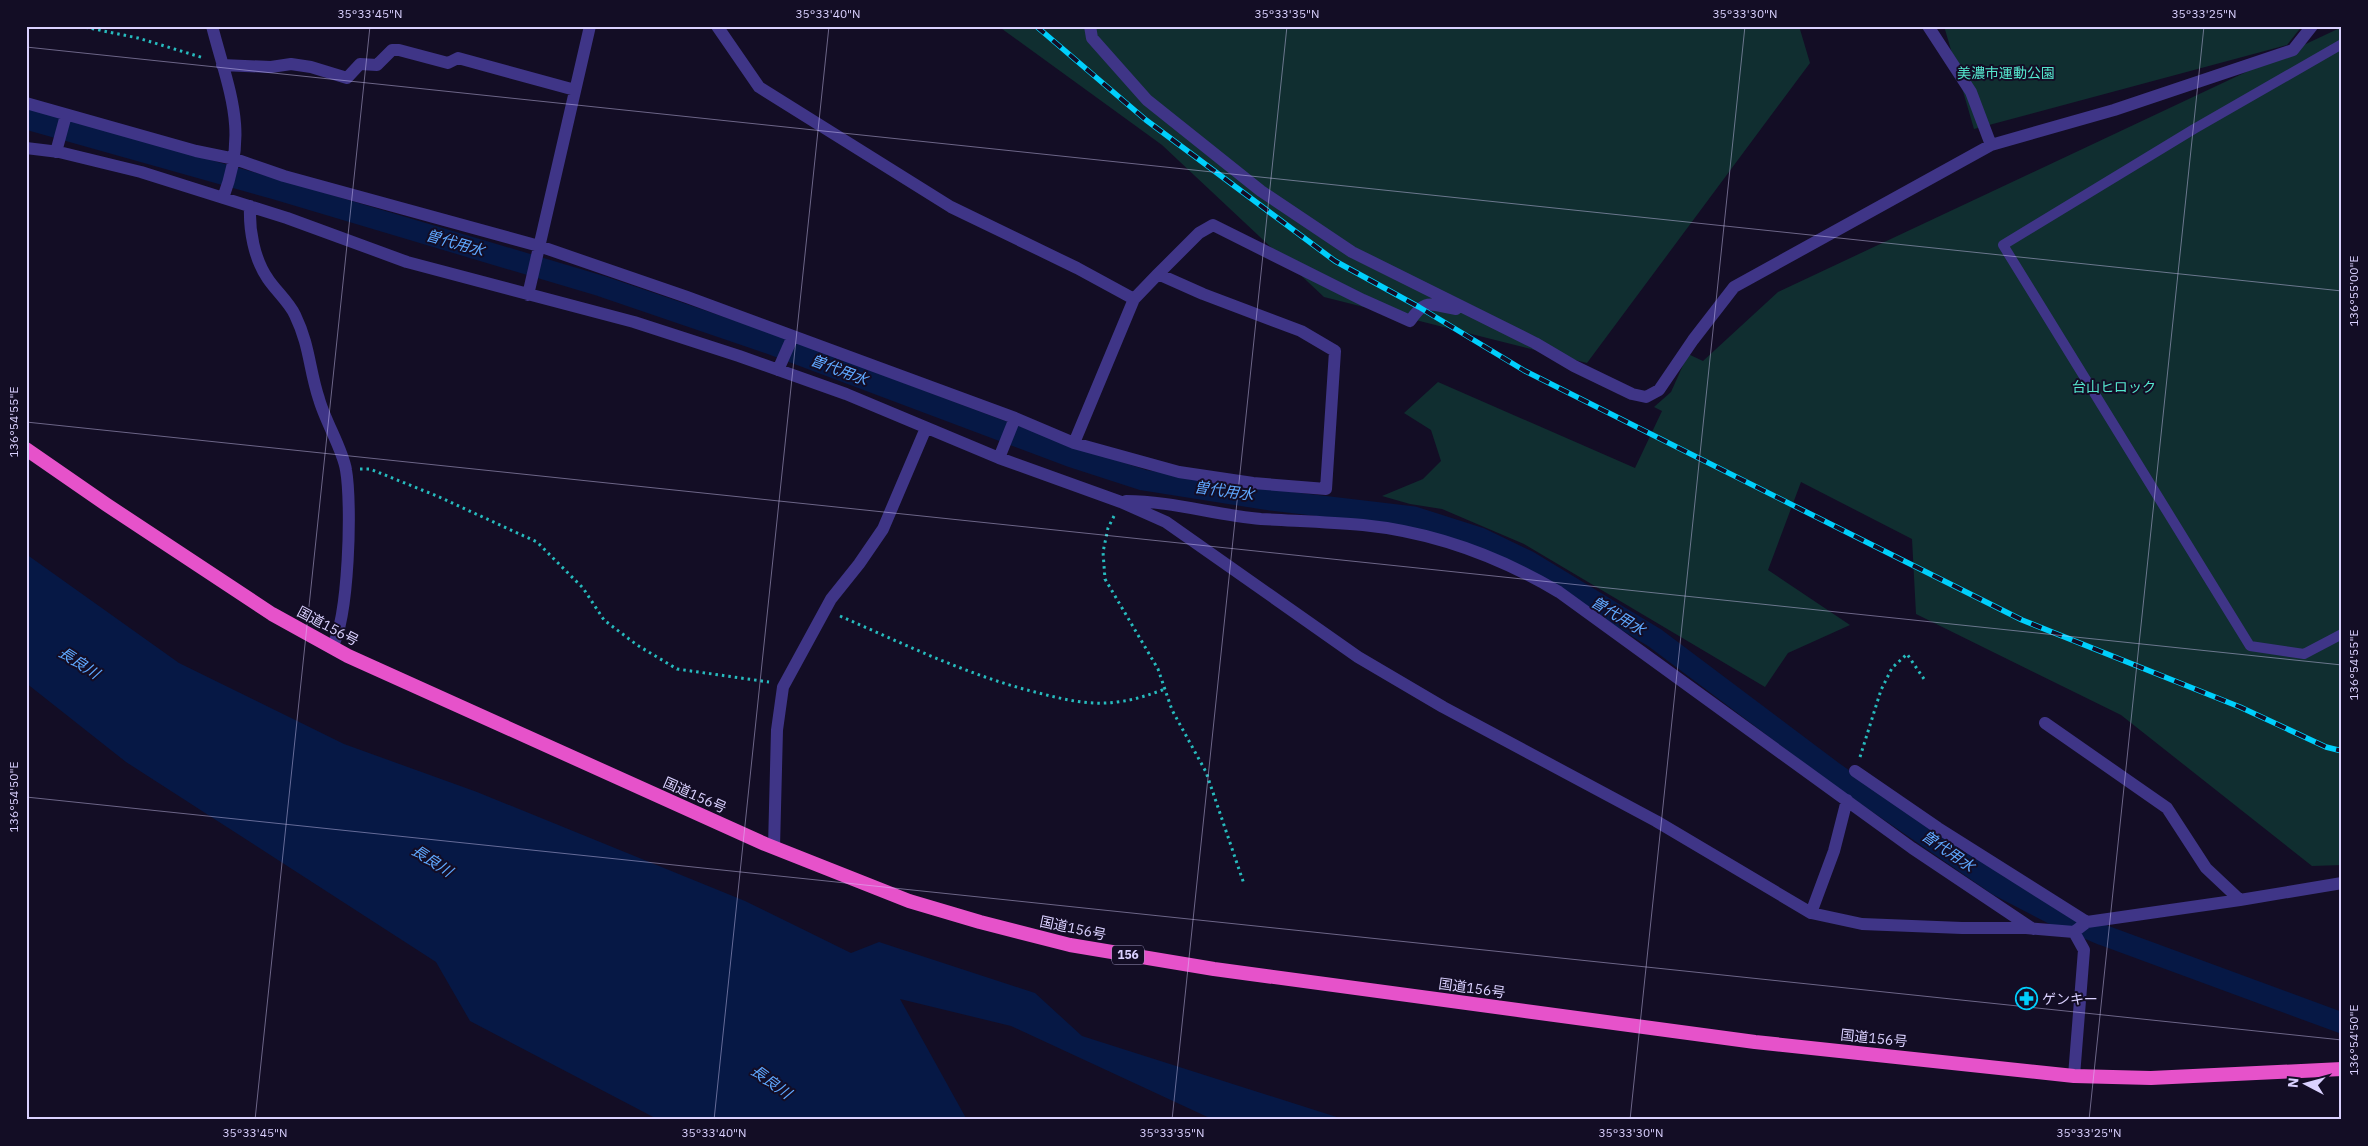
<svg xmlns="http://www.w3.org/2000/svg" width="2368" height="1146" viewBox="0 0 2368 1146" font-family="'IBM Plex Sans','Noto Sans JP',sans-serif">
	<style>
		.green { fill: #102e30 }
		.water { fill: #061845 }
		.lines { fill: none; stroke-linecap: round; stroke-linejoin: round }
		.canal { stroke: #061845; stroke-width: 21 }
		.path { stroke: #27bbbe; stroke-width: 3; stroke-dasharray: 2.5 4; stroke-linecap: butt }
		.service { stroke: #3f3587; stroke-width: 10 }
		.minor { stroke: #3f3587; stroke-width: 12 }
		.trunk { stroke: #e652ca; stroke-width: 14 }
		.rail-casing { stroke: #00cffc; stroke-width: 5.5 }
		.rail { stroke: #130d25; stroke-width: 4; stroke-dasharray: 11; stroke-linecap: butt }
		.ticks { fill: none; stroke: #dad1ff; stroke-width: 1; stroke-opacity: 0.45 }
		.labels { text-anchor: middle; stroke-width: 4; stroke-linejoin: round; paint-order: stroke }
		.shield { fill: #130d25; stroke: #9e96be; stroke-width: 1 }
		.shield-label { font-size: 12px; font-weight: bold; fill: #dad1ff }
		.park-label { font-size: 14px; fill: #55e7ce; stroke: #130d25 }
		.street-label { font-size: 14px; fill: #dad1ff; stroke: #130d25 }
		.poi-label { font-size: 14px; fill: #dad1ff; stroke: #130d25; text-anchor: start }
		.water-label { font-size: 15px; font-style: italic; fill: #5fa8ff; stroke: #130d25 }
		.neatline { fill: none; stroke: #dad1ff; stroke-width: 2 }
		.ticks-label { font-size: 12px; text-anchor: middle; fill: #dad1ff }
	</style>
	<rect width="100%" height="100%" fill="#130d25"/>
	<path class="green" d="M998 26H1799L1810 63 1587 363 1324 297 1162 145Z
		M1944 26H2302L2287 45 1974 129Z
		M2342 27V865L2312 866 2121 715 1916 614 1912 539 1801 482 1768 570 1850 625 1788 653 1765 687 1524 544 1442 509 1410 504 1382 496 1423 479 1441 461 1431 430 1404 413 1438 382 1635 468 1662 411 1654 407 1671 392 1688 354 1703 361 1778 292Z"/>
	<path class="water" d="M26 554 179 663 344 744 477 792 745 901 851 953 879 942 1035 993 1082 1036 1346 1120H1214L1011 1026 900 999 967 1120H659L470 1021 436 962 126 762 26 683Z"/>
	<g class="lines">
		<path class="canal" d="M26 119 275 189 601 286 768 343 1069 456 1143 480 1270 500 1414 517 1480 538 1528 561 1655 638 1836 774 1999 886 2051 913 2103 935 2342 1023"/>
		<path class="path" d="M79 26 138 38 204 58
			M360 469H370L437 496 537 542 583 588 604 620 637 645 677 669 769 682
			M1114 516 1108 528 1103 552 1105 579 1158 669 1172 710 1206 772 1244 884
			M840 616C904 644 967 675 1035 692 1062 699 1089 706 1117 702 1134 700 1149 695 1165 689
			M1860 757 1881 690 1892 668 1907 654 1926 682"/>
		<path class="service" d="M2342 44 2194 129 2003 245 2250 646 2304 654 2342 634"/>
		<path class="minor" d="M212 26C229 92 249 130 223 198
			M717 26 759 87 951 207 1077 268 1134 299
			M1090 26 1092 38 1147 100 1261 191 1352 252 1535 343 1574 366 1632 394 1646 397 1659 390 1693 340 1734 287 1991 145 2114 110 2293 50 2312 26
			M1928 26 1971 92 1991 145
			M222 65 271 67 291 64 311 67 347 78 360 64 377 65 392 50H399L448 63 458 58 575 90
			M26 103 196 151 235 159 284 176 539 246 687 297 1015 418 1074 443 1179 472 1253 483 1326 489 1335 351 1301 331 1203 294 1158 274 1134 299 1074 443
			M26 148 59 152 141 172 287 218 407 262 634 322 739 356 846 394 999 458 1121 502 1166 522 1358 657 1443 707 1656 821 1811 913 1862 924 1962 928H2026L2074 932 2087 922 2240 900 2342 883
			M56 152 66 115
			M250 206C249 230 254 259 268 279 276 291 289 302 295 315 310 346 309 369 319 399 325 421 343 450 346 470 352 504 349 618 332 647
			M1158 274 1199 233 1213 225 1363 300 1410 321C1426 297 1430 305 1456 309
			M528 295 590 26
			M778 370 793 336
			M999 458 1015 418
			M1126 501C1171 501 1215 515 1261 519 1295 521 1329 522 1363 525 1432 532 1500 557 1559 592L1912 848 2033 929
			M2045 723 2167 808 2206 868 2240 900
			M1855 771 1938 828 2087 922
			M774 847 777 730 783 687 831 599 859 564 883 529 926 428
			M1811 913 1834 851 1847 800
			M2074 1076 2084 950 2074 932"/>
		<path class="trunk" d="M26 449 107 505 272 614 348 656 765 844 909 901 980 922 1070 945 1214 969 1755 1042 2074 1076 2151 1078 2342 1069"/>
		<defs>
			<path id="rail" d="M1036 26 1146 120 1335 261 1419 307 1525 371 2022 620 2240 707 2326 747 2342 751"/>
		</defs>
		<use href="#rail" class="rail-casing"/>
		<use href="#rail" class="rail"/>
	</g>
	<path class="ticks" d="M26 47 2342 291M26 422 2342 665M26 797 2342 1040M255 1120 370 26M714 1120 829 26M1172 1120 1287 26M1630 1120 1745 26M2089 1120 2204 26"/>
	<defs>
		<symbol id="pharmacy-ring" viewBox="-11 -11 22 22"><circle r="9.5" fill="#130d25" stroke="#00cffc" stroke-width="1.5"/><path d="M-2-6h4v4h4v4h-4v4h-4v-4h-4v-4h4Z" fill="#00cffc"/></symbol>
	</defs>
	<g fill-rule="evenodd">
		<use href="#pharmacy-ring" x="2014" y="986" width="25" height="25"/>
	</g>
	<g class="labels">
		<rect class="shield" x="1112" y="945.5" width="32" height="19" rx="4"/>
		<g class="shield-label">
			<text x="1128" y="959">156</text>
		</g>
		<g class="park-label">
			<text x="2006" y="78">美濃市運動公園</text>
			<text x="2114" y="392">台山ヒロック</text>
		</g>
		<g class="street-label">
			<text transform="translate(328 626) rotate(28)" y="5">国道156号</text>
			<text transform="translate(695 795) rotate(24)" y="5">国道156号</text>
			<text transform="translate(1073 928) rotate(12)" y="5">国道156号</text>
			<text transform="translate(1472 988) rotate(8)" y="5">国道156号</text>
			<text transform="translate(1874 1038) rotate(6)" y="5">国道156号</text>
		</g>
		<g class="poi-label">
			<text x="2042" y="1004">ゲンキー</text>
		</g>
		<g class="water-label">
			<text transform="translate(455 243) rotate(16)" y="5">曽代用水</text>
			<text transform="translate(839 370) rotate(21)" y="5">曽代用水</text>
			<text transform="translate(1224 491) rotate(8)" y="5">曽代用水</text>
			<text transform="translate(1618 616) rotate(31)" y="5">曽代用水</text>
			<text transform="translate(79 663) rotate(33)" y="5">長良川</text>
			<text transform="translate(1948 851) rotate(35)" y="5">曽代用水</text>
			<text transform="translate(432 861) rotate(33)" y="5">長良川</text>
			<text transform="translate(771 1082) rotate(36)" y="5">長良川</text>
		</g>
	</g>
	<rect width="2368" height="1146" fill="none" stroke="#130d25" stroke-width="55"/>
	<g transform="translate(2306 1084) rotate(276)" stroke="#130d25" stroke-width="4" paint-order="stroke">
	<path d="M0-4L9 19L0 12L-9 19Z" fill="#dad1ff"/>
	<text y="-8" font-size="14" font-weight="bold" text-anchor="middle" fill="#dad1ff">N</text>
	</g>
	<rect x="28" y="28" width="2312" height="1090" class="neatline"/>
	<g class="ticks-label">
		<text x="370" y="18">35°33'45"N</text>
		<text x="828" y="18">35°33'40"N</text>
		<text x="1287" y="18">35°33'35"N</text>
		<text x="1745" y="18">35°33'30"N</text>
		<text x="2204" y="18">35°33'25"N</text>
		<text transform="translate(2354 291) rotate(-90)" y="4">136°55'00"E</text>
		<text transform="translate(14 422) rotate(-90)" y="4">136°54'55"E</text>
		<text transform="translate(2354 665) rotate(-90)" y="4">136°54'55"E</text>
		<text transform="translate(14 797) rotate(-90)" y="4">136°54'50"E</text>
		<text transform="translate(2354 1040) rotate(-90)" y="4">136°54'50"E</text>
		<text x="255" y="1137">35°33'45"N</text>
		<text x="714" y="1137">35°33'40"N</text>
		<text x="1172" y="1137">35°33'35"N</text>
		<text x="1631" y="1137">35°33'30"N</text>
		<text x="2089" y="1137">35°33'25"N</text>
	</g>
</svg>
